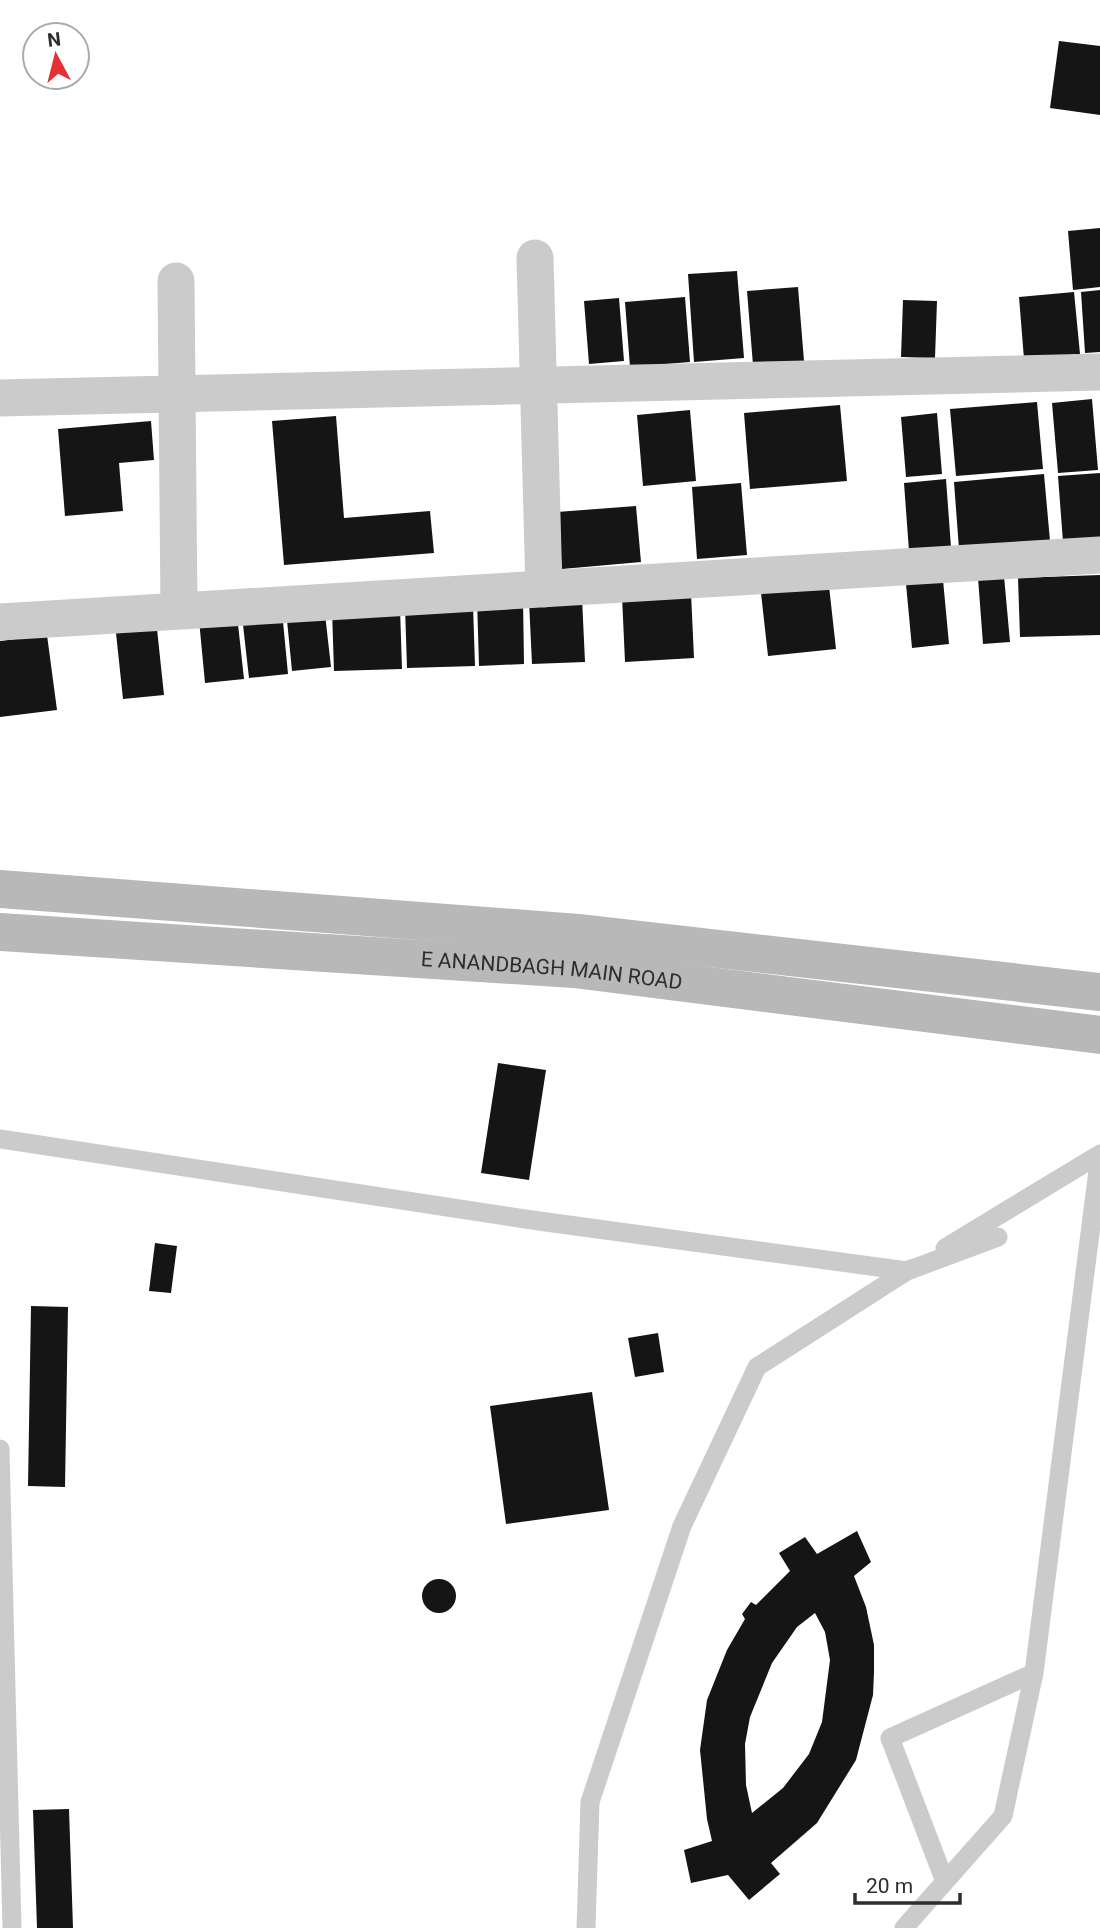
<svg xmlns="http://www.w3.org/2000/svg" width="1100" height="1928" viewBox="0 0 1100 1928" font-family="Roboto,sans-serif">
	<style>
		.building { fill: #151515; fill-rule: evenodd }
		.lines { fill: none; stroke-linecap: round; stroke-linejoin: round }
		.lane { stroke: #cbcbcb; stroke-width: 19 }
		.street { stroke: #cbcbcb; stroke-width: 37 }
		.secondary { stroke: #b8b8b8; stroke-width: 38 }
		.labels { text-anchor: middle; stroke-width: 7; stroke-linejoin: round; paint-order: stroke }
		.street-label { font-size: 21px; fill: #2e2e2e; stroke: #fff }
	</style>
	<rect width="100%" height="100%" fill="#fff"/>
	<path class="building" d="M1059 41 1100 46V115L1050 108Z
		M1100 228V287L1073 290 1068 231Z
		M737 271 744 358 694 362 688 274Z
		M798 287 804 361 753 365 747 291Z
		M1100 290V352L1085 353 1081 292Z
		M1074 292 1080 354 1024 359 1019 297Z
		M685 297 690 362 630 367 625 302Z
		M619 298 624 361 589 364 584 301Z
		M903 300 937 301 935 358 901 357Z
		M1092 399 1098 470 1058 473 1052 403Z
		M1037 402 1043 469 956 476 950 409Z
		M840 405 847 481 750 489 744 413Z
		M690 410 696 481 643 486 637 415Z
		M937 413 942 474 906 477 901 417Z
		M336 416 344 518 430 511 434 553 284 565 272 421Z
		M151 421 154 460 119 463 123 511 65 516 58 429Z
		M1100 473V539L1063 542 1058 476Z
		M1044 474 1050 541 959 549 954 482Z
		M946 479 951 547 909 551 904 483Z
		M741 483 747 555 697 559 692 487Z
		M636 506 641 562 562 569 557 512Z
		M1100 575V635L1020 637 1018 578Z
		M1004 576 1010 642 983 644 978 578Z
		M943 580 949 644 912 648 906 584Z
		M829 586 836 649 768 656 761 593Z
		M691 593 694 658 625 662 622 596Z
		M523 598 524 664 479 666 477 599Z
		M582 598 585 662 532 664 529 601Z
		M324 605 331 667 292 671 286 610Z
		M473 605 475 666 407 668 405 607Z
		M400 608 402 669 334 671 332 610Z
		M282 611 288 674 249 678 242 616Z
		M237 615 244 679 205 683 199 620Z
		M157 629 164 695 123 699 116 633Z
		M47 635 57 710 0 717V641Z
		M498 1063 546 1070 529 1180 481 1173Z
		M155 1243 177 1246 171 1293 149 1291Z
		M31 1306 68 1307 65 1487 28 1486Z
		M658 1333 664 1372 635 1377 628 1338Z
		M592 1392 609 1510 506 1524 490 1406Z
		M857 1531 871 1562 854 1576 866 1607 874 1645V1673L873 1695 856 1760 817 1823 771 1863 780 1874 749 1900 728 1875 691 1883 684 1850 712 1841 707 1819 700 1750 707 1700 727 1650 745 1619 742 1614 751 1602 756 1605 790 1571 779 1553 805 1537 817 1554ZM815 1613 825 1632 830 1660 822 1722 809 1754 783 1788 752 1813 746 1785 745 1744 750 1717 772 1663 797 1627Z
		M422 1596a17 17 0 1 1 34 0a17 17 0 1 1-34 0Z
		M69 1809 73 1928H37L33 1810Z"/>
	<g class="lines">
		<path class="lane" d="M0 1139 539 1221 907 1271 998 1237
			M945 1248 1100 1154
			M0 1449 12 1928
			M944 1879 890 1738 1034 1673
			M586 1928 590 1802 682 1526 757 1367 910 1269
			M904 1928 1003 1816 1034 1673 1100 1155"/>
		<path class="street" d="M535 258 544 589
			M176 281 179 611
			M0 398 1100 372
			M0 622 1100 555"/>
		<g class="secondary">
			<path d="M0 889 578 933 1100 992"/>
			<path id="s1" d="M0 932 574 969 1100 1035"/>
		</g>
	</g>
	<g class="labels">
		<g class="street-label">
			<text dy="7" stroke="none"><textPath href="#s1" startOffset="553">E ANANDBAGH MAIN ROAD</textPath></text>
		</g>
	</g>
	<g transform="translate(56 56) rotate(353)"><circle r="33" fill="#ffffff" stroke="#ababab" stroke-width="2"/>
	<path d="M0-5L12 26L0 18L-12 26Z" fill="#e53035"/>
	<text y="-10" font-size="19" font-weight="bold" text-anchor="middle" fill="#2e2e2e">N</text>
	</g>
	<path d="M855 1893v10h105v-10" fill="none" stroke="#2e2e2e" stroke-width="3.5"/>
	<text x="866" y="1893" font-size="21" fill="#2e2e2e" stroke="#ffffff" stroke-width="5" paint-order="stroke">20 m</text>
</svg>
